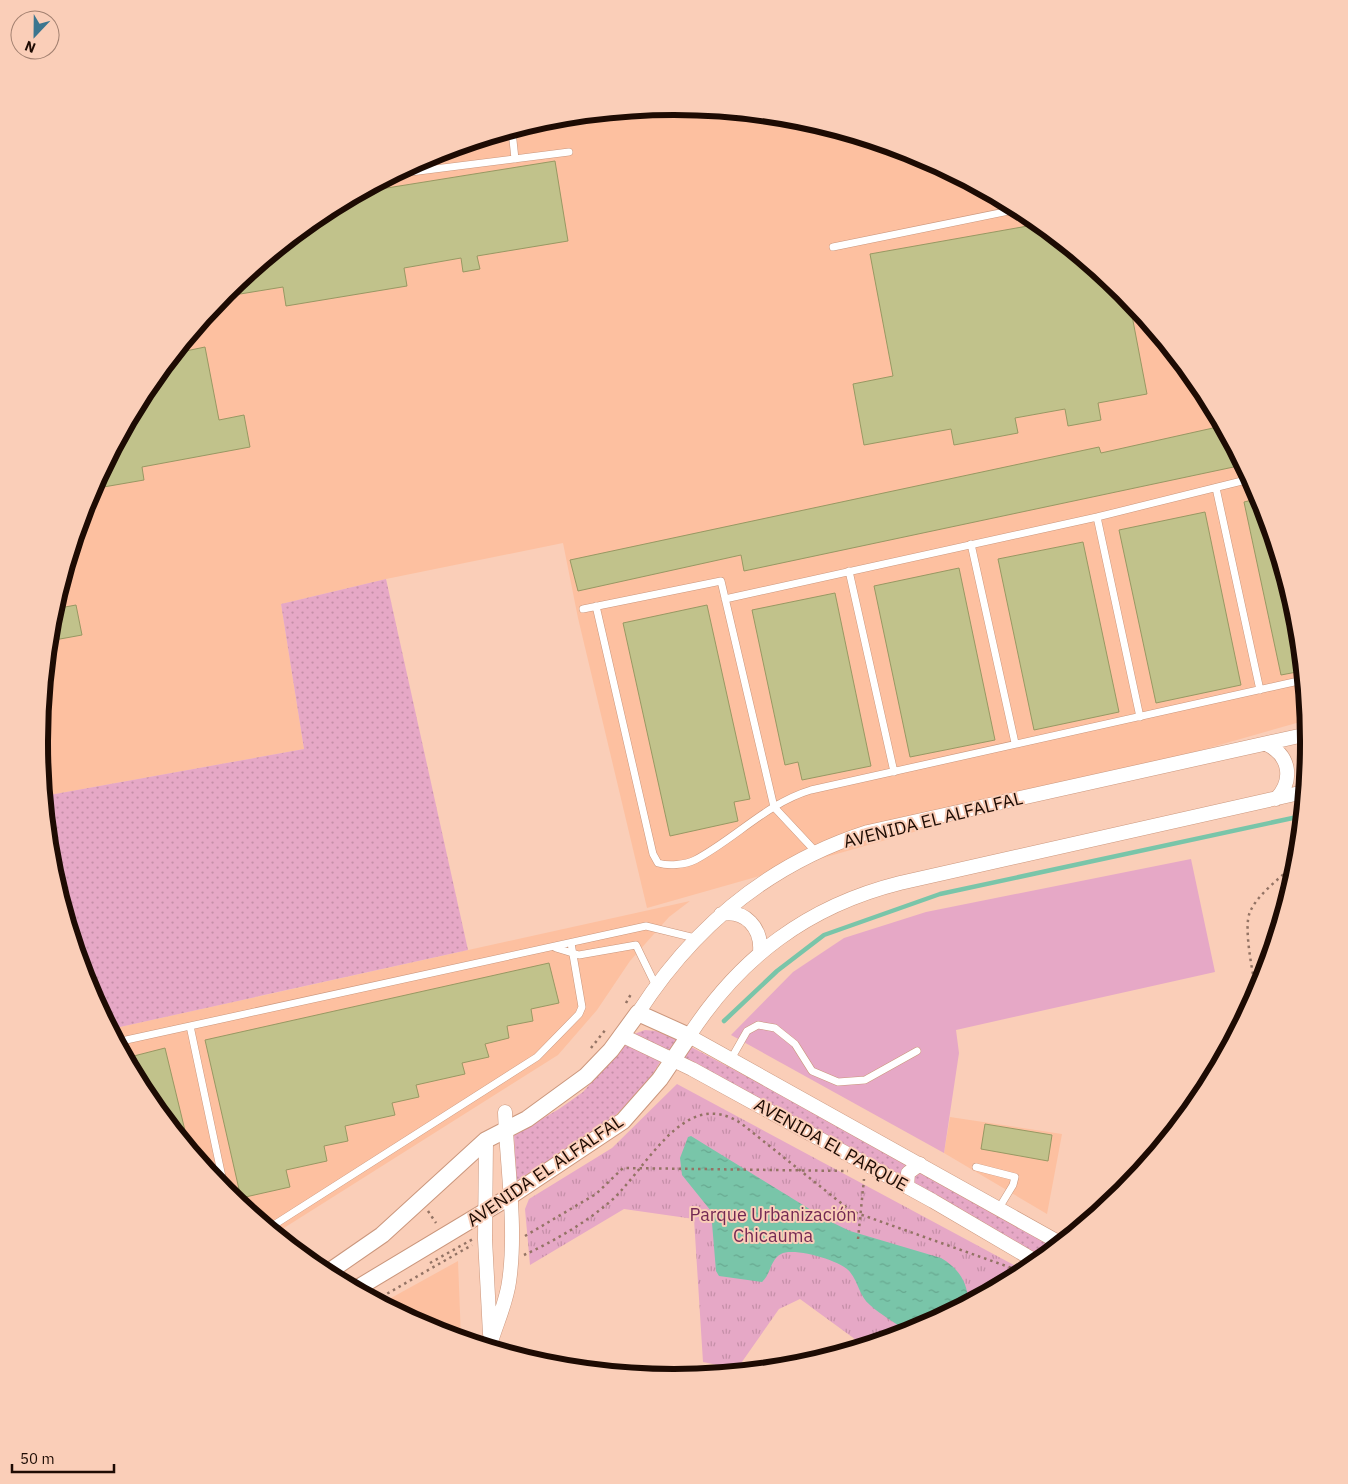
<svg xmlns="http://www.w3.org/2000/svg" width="1348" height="1484" viewBox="0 0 1348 1484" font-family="'IBM Plex Sans',sans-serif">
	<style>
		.built { fill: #fdc0a0 }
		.grass { fill: url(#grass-dots) }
		.park { fill: url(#park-tufts) }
		.pitch { fill: #e6a8c6 }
		.water { fill: url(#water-ripples) }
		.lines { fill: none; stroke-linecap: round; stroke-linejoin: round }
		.stream { stroke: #79c5a9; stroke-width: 4.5 }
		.building { fill: #c1c28b; stroke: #989863 }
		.service-casing { stroke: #ca967c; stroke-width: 8 }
		.minor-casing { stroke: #ca967c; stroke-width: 15 }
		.tertiary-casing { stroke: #ca967c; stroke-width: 18 }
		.path { stroke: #937364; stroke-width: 2.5; stroke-dasharray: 2.5 4; stroke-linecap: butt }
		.service { stroke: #fff; stroke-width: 7 }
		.minor { stroke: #fff; stroke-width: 14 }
		.tertiary { stroke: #fff; stroke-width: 16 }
		.labels { text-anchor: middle; stroke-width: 4; stroke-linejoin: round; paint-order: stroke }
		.street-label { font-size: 18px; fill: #1d0b03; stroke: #faceb8 }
		.park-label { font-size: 18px; fill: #732853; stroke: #faceb8 }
		.rim { fill: none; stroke: #1d0b03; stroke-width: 6 }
	</style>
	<defs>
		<pattern id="grass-dots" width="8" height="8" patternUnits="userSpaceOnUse" patternTransform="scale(1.25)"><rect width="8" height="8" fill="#e6a8c6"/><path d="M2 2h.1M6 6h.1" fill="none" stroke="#c58fa8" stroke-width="1.8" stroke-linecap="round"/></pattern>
		<pattern id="park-tufts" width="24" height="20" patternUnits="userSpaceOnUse" patternTransform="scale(1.25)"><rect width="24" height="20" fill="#e6a8c6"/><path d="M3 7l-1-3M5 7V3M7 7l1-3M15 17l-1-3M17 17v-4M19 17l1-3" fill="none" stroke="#c58fa8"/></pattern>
		<pattern id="water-ripples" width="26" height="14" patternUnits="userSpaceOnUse" patternTransform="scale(1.25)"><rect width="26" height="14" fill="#79c5a9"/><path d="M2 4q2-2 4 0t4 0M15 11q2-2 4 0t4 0" fill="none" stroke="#68a890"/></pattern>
	</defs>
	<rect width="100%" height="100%" fill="#faceb8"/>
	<path class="built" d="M688 108 798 119 917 155 1027 214 1123 293 1202 389 1261 499 1297 618 1307 720 647 908 578 618 563 543 386 579 281 604 304 749 44 796 39 742 51 618 87 499 146 389 225 293 321 214 431 155 476 141Z
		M690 901 669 917 630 961 597 1010 558 1055 276 1233 225 1191 146 1095 111 1029Z
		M950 1117 1062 1134 1047 1214 944 1153Z
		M458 1261 461 1338 431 1329 382 1303Z"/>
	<path class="grass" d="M386 579 468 950 111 1029 87 985 51 866 44 796 304 749 281 604Z
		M645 1030 656 1031 678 1040 877 1146 1054 1248 1042 1258 681 1062H660C630 1117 568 1149 516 1181L514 1135 559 1109 583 1092 634 1034Z"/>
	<path class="park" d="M677 1084 1025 1271 917 1329 863 1345 800 1299 779 1309 737 1369 703 1362 694 1219 624 1209 530 1265 525 1209 529 1199 612 1148Z"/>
	<path class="pitch" d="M1191 859 1215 972 956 1030 959 1053 944 1153 731 1035 793 972 844 938 926 912Z"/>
	<path class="water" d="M691 1136 829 1221 850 1231 941 1258C958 1268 968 1282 968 1302L908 1332C896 1323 881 1315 870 1305 859 1296 859 1283 850 1272 842 1261 794 1247 781 1254 770 1260 771 1274 762 1282L719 1276 716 1271 711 1211 682 1175 680 1158 688 1137Z"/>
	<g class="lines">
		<path class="stream" d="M724 1021 777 971 824 935 940 894 1302 816"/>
	</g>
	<path class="building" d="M555 161 568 241 477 256 480 269 463 272 461 258 404 268 407 286 286 306 283 287 234 295 232 287 321 214 362 192Z
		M1039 224 1129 300 1147 394 1098 403 1101 420 1068 426 1065 409 1015 418 1018 433 954 445 951 429 864 445 853 384 893 376 870 254Z
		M205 347 219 420 244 415 250 447 142 467 144 480 92 489 146 389 176 353Z
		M1222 426 1243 465 744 571 741 555 578 591 570 560 1099 447 1101 453Z
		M1261 498 1297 618 1302 671 1281 675 1244 502Z
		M1205 512 1241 685 1156 703 1119 530Z
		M1083 542 1119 712 1034 730 998 559Z
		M959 568 995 740 910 757 874 586Z
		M835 593 871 766 802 780 798 762 785 765 752 610Z
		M76 605 82 635 49 641 54 609Z
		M707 605 750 799 734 802 738 821 670 836 623 623Z
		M549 963 559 1003 531 1009 533 1021 507 1026 509 1038 485 1044 489 1057 462 1063 465 1074 416 1085 419 1097 392 1103 395 1115 345 1126 348 1141 324 1146 327 1161 286 1170 290 1187 241 1198 205 1040Z
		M165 1048 189 1147 146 1095 126 1058Z
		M985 1124 1052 1135 1048 1161 981 1149Z"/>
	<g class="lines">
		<defs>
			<path id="service" d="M512 131 515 159
				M395 174 569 152
				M833 247 1019 209
				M1216 488 1260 690
				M1097 517 1140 717
				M971 544 1015 743
				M849 571 894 772
				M725 599 1097 517 1250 479
				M596 606 653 854 658 863C668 866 685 865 695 860 735 839 767 803 811 790L1303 680
				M583 609 721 581 774 807 816 852
				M556 948 579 955 636 945 656 986
				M190 1026 225 1191
				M117 1042 646 926 695 938
				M731 1059 747 1031 758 1025 775 1028 795 1044 812 1071 838 1082 865 1080 917 1051
				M976 1167 1015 1177 1013 1185 999 1208
				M269 1228 537 1057 579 1014 582 1007 571 943"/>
			<path id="minor" d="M1266 744C1290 755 1294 780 1276 799
				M721 914C745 909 762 928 760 952
				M638 1013C694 926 768 864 868 832L1308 734
				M621 1035 692 1069 933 1201 1037 1262
				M486 1140 485 1239 490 1334
				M907 1187 908 1173 920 1164
				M1060 1243 689 1036C740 957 808 906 900 883L1304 792
				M490 1345C496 1324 506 1304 509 1282 517 1228 507 1167 505 1112"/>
			<path id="tertiary" d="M327 1273 382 1235 486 1140 527 1119 586 1076 611 1050 638 1013 689 1036 660 1079 623 1121 509 1197 356 1289"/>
		</defs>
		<use href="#service" class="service-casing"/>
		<use href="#minor" class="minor-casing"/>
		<use href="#tertiary" class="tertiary-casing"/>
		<path class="path" d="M1257 993C1253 976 1243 927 1250 912 1258 893 1282 877 1297 862
			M626 1003 631 994
			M591 1048 606 1029
			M428 1211 436 1223
			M525 1236 596 1194 623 1168 848 1171
			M858 1239 864 1179
			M524 1255C552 1242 582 1225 606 1205 645 1175 682 1083 742 1124L851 1211 1023 1272
			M430 1263 473 1239
			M376 1300 472 1245"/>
		<use href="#service" class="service"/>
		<use href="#minor" class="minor"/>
		<use href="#tertiary" class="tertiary"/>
	</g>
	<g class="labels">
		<g class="street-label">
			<text transform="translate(933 820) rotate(-14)" y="6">AVENIDA EL ALFALFAL</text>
			<text transform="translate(831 1145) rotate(29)" y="6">AVENIDA EL PARQUE</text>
			<text transform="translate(545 1171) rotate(-34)" y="6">AVENIDA EL ALFALFAL</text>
		</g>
		<g class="park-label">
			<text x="773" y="1221">Parque Urbanización<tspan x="773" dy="21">Chicauma</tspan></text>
		</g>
	</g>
	<path d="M0 0H1348V1484H0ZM674 115H674A626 626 0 0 1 1300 741V743A626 626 0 0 1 674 1369H674A626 626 0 0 1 48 743V741A626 626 0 0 1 674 115Z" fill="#faceb8" fill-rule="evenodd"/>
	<path class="rim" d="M674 115H674A626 626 0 0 1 1300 741V743A626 626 0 0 1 674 1369H674A626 626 0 0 1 48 743V741A626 626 0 0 1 674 115Z"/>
	<g transform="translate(35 35) rotate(202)"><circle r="24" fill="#faceb8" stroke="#a28070"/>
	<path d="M0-4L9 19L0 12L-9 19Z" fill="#3c768f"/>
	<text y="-8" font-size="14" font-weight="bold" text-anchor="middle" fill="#1d0b03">N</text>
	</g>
	<path d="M12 1464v8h102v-8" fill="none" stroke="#1d0b03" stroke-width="2.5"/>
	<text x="20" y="1464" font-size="15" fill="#1d0b03" stroke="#faceb8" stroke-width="4" paint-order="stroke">50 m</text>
</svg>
